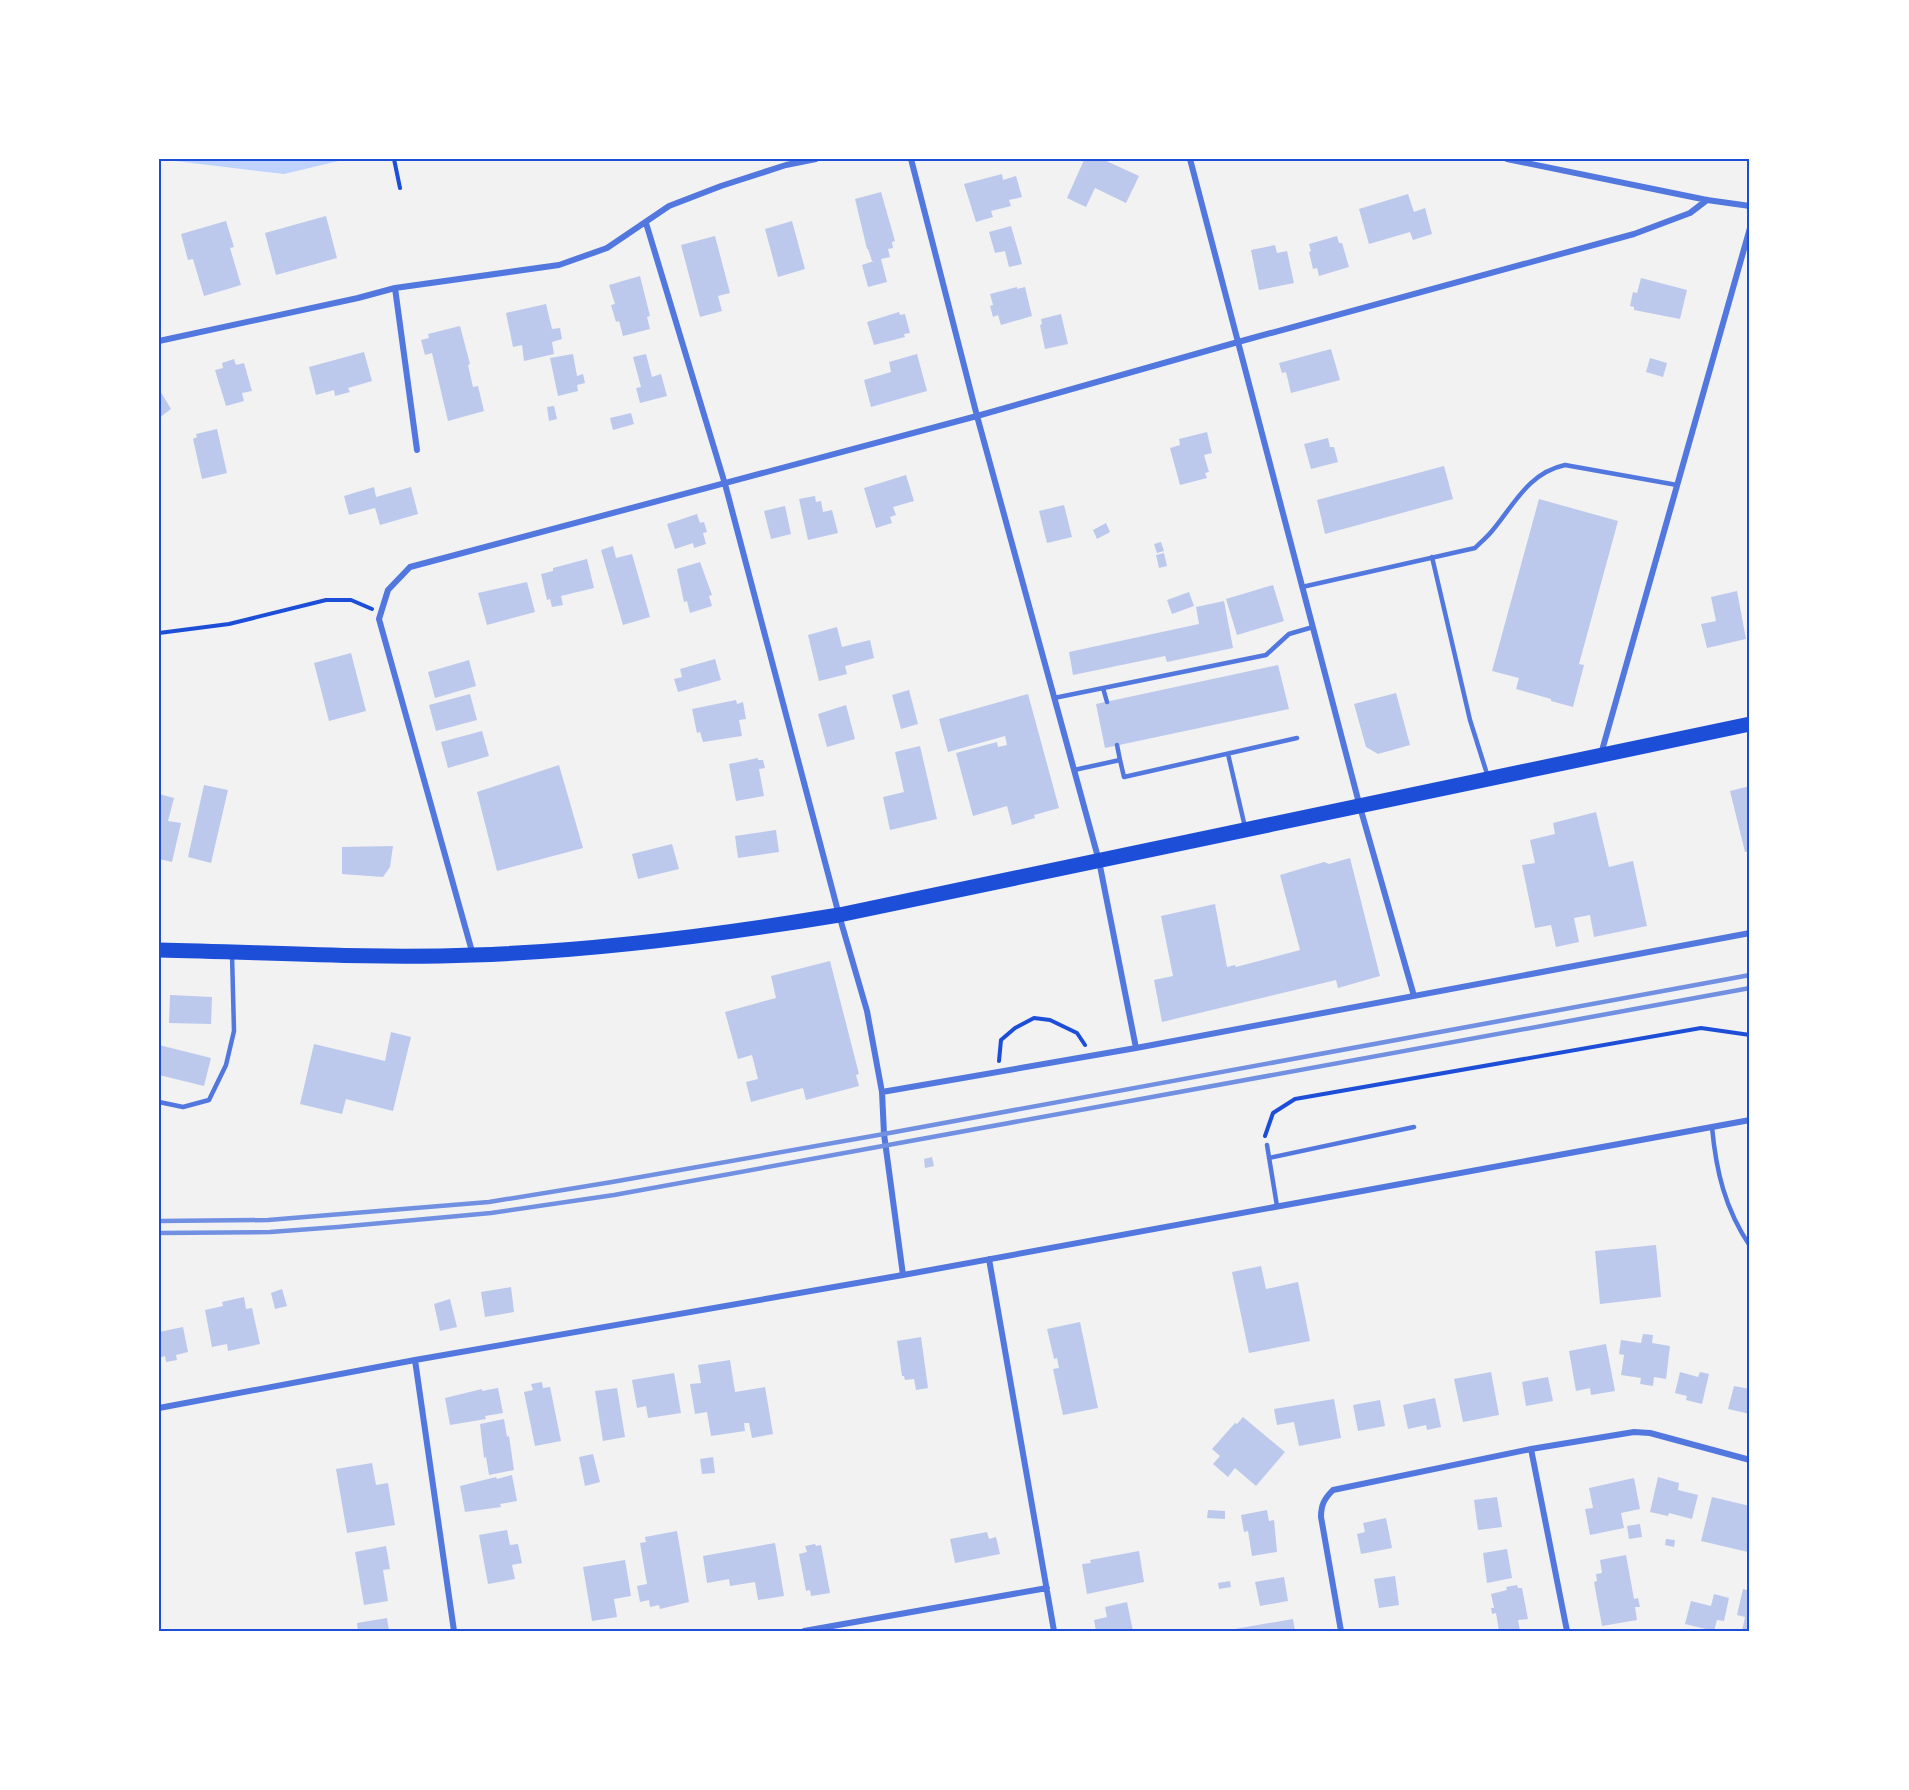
<svg xmlns="http://www.w3.org/2000/svg" width="1909" height="1790" viewBox="0 0 1909 1790" font-family="'Roboto Serif',serif">
	<style>
		.water { fill: #bfd3fe }
		.building { fill: #bdc9ec }
		.lines { fill: none; stroke-linecap: round; stroke-linejoin: round }
		.path { stroke: #1d4ed8; stroke-width: 4 }
		.service { stroke: #5277de; stroke-width: 4.5 }
		.minor { stroke: #5277de; stroke-width: 6 }
		.primary { stroke: #1d4ed8; stroke-width: 15 }
		.rail { stroke: #7290e2; stroke-width: 4.5 }
		.neatline { fill: none; stroke: #1d4ed8; stroke-width: 2 }
	</style>
	<rect width="100%" height="100%" fill="#f2f2f2"/>
	<path class="water" d="M159 159H347L284 174Z"/>
	<path class="building" d="M1088 159H1102L1139 176 1126 203 1095 188 1086 207 1067 198 1084 160Z
		M1002 174 1003 180 1016 176 1022 197 1009 200 1011 206 991 211 993 217 976 222 964 184Z
		M881 192 895 241 892 242 893 248 888 249 890 257 881 259 887 282 868 287 862 265 874 261H872L868 249H867L855 199Z
		M1408 194 1414 212 1425 208 1432 234 1413 240 1410 232 1369 244 1359 209Z
		M326 216 337 258 276 275 265 233Z
		M226 221 234 247 230 248 241 285 204 296 193 259 188 260 181 234Z
		M792 221 805 269 778 277 765 229Z
		M1011 226 1022 264 1009 267 1005 251 995 253 989 232Z
		M715 236 730 293 718 296 722 311 700 317 681 245Z
		M1337 236 1339 243H1342L1349 267 1319 276 1317 268 1313 269 1309 252 1311 251 1309 244Z
		M1275 245 1277 253 1287 251 1294 283 1259 290 1251 250Z
		M640 276 650 316 647 317 650 329 623 336 619 321 616 322 611 305 615 304 609 285Z
		M1641 278 1687 290 1680 319 1634 310V307L1630 306 1633 292 1637 293Z
		M1017 287V289L1025 287 1032 316 1001 325 998 315 993 317 990 306 993 305 990 294Z
		M546 304 552 329 560 328 562 339 552 342 554 354 524 361 522 345 513 347 506 313Z
		M899 312 900 315 905 314 910 333 904 334 905 337 874 345 867 322Z
		M1061 314 1068 344 1045 349 1040 325 1042 324 1041 319Z
		M460 326 470 364 468 365 473 387 478 386 484 411 448 421 432 353 425 355 421 340 429 338 428 334Z
		M1331 349 1340 380 1291 393 1286 372 1282 373 1279 363Z
		M364 352 372 381 348 388 350 392 335 396 334 390 316 395 309 367Z
		M573 354 577 376 583 374 585 383 577 385 578 391 558 396 550 358Z
		M646 354 652 377 661 374 667 396 640 403 636 388 641 387 633 357Z
		M917 354 927 391 871 407 864 380 891 372 889 362Z
		M1650 358 1667 363 1663 377 1646 372Z
		M234 359 236 365 244 363 252 391 242 393 244 401 226 406 215 370 223 368 222 363Z
		M159 389 171 409 159 418Z
		M554 406 557 419 549 421 547 407Z
		M631 413 634 424 613 430 610 418Z
		M217 429 227 473 202 479 193 439 197 437 196 434Z
		M1207 432 1212 453 1204 455 1209 472 1205 473 1207 478 1180 485 1170 448 1180 445 1179 439Z
		M1328 438 1330 447H1334L1338 462 1311 469 1304 444Z
		M1444 466 1453 499 1325 534 1317 500Z
		M906 475 914 501 893 507 896 515 890 517 892 523 876 528 864 488Z
		M374 487 376 497 411 487 418 514 380 525 375 508 349 515 344 496Z
		M815 496 816 502 821 501 823 512 832 510 838 533 808 540 799 499Z
		M1539 499 1618 521 1579 664 1584 665 1573 707 1551 701V699L1516 689 1519 678 1492 671Z
		M1064 505 1072 537 1047 543 1039 511Z
		M785 506 791 534 771 539 764 511Z
		M697 514 700 523 704 522 707 532 703 533 706 544 694 548 693 543 675 549 667 524Z
		M1106 523 1110 532 1097 539 1093 530Z
		M1161 542 1164 551 1157 553 1154 544Z
		M613 546 616 558 632 554 650 617 623 625 601 550Z
		M1164 553 1167 566 1159 568 1156 555Z
		M587 559 594 588 561 596 563 605 552 607 550 599 547 600 541 574 553 571V568Z
		M700 562 712 595 709 596 712 606 690 613 687 601 684 602 677 569Z
		M527 582 535 612 487 625 478 593Z
		M1273 585 1284 621 1237 635 1226 599Z
		M1737 591 1746 639 1707 648 1701 624 1716 621 1711 597Z
		M1189 592 1194 606 1172 614 1167 600Z
		M1224 601 1233 648 1167 662 1165 656 1073 675 1069 652 1199 624 1196 607Z
		M837 627 842 647 870 640 874 658 845 666 847 674 819 681 808 635Z
		M351 653 366 711 329 721 314 663Z
		M715 659 721 680 678 692 674 679 682 677 680 669Z
		M469 660 476 686 435 698 428 672Z
		M1278 665 1289 709 1105 748 1096 704Z
		M909 690 918 724 901 729 892 695Z
		M1396 693 1410 745 1378 754 1366 747 1354 704Z
		M470 694 477 720 436 731 429 705Z
		M1028 694 1059 808 1034 815 1035 818 1012 825 1007 806 973 816 956 753 997 742 998 747 1007 745 1005 736 948 752 939 719Z
		M736 700 737 704 743 702 746 719 739 720 742 736 703 742 700 732 697 733 692 709Z
		M846 705 855 739 827 747 818 714Z
		M482 731 489 756 448 768 441 742Z
		M920 746 937 819 890 830 883 797 904 792 895 752Z
		M758 758V760H763L765 768 759 769 764 796 736 801 729 764Z
		M559 765 583 848 497 871 477 792Z
		M204 785 228 790 211 863 188 857Z
		M1750 786V851L1745 852 1730 791Z
		M159 794 174 798 168 821 181 823 172 862 159 859Z
		M1596 812 1609 867 1633 861 1647 926 1594 937 1590 915 1574 918 1579 942 1556 947 1551 925 1535 928 1522 865 1535 863 1530 840 1555 834 1553 823Z
		M776 830 779 852 738 858 735 836Z
		M672 844 679 869 638 879 632 854Z
		M393 846 390 867 383 877 342 874V847Z
		M1350 858 1380 976 1338 988 1336 980 1162 1022 1154 980 1173 976 1161 916 1215 904 1227 967 1235 965 1236 967 1300 950 1280 875 1324 862 1329 864Z
		M830 961 859 1074 856 1075 859 1086 806 1100 803 1088 751 1102 746 1082 758 1079 752 1055 738 1059 725 1012 776 998 771 976Z
		M170 995 212 997 211 1024 169 1023Z
		M391 1032 411 1037 393 1111 346 1099 342 1114 300 1104 314 1044 385 1061Z
		M159 1045 211 1058 204 1086 159 1075Z
		M932 1157 934 1166 925 1168 924 1159Z
		M1656 1245 1661 1297 1600 1304 1595 1251Z
		M1261 1266 1266 1289 1298 1282 1310 1341 1249 1353 1232 1272Z
		M511 1287 514 1312 485 1317 481 1292Z
		M282 1289 287 1306 275 1309 271 1293Z
		M244 1297 246 1309 252 1308 260 1344 228 1351 227 1344 212 1347 205 1310 223 1306 222 1302Z
		M450 1299 457 1327 440 1331 434 1304Z
		M1080 1322 1098 1408 1063 1415 1053 1369 1059 1368 1057 1358 1054 1359 1047 1329Z
		M183 1327 188 1352 176 1355 177 1360 166 1362 165 1356 159 1358V1332Z
		M1643 1334 1653 1335 1652 1343 1670 1346 1666 1379 1654 1377 1653 1386 1640 1384 1641 1378 1621 1375 1624 1355 1619 1354 1621 1340 1641 1343Z
		M921 1337 928 1388 916 1390 914 1379 905 1380 904 1376H902L897 1341Z
		M1606 1344 1615 1391 1591 1395 1590 1388 1576 1391 1569 1351Z
		M730 1360 735 1392 765 1387 773 1434 752 1438 749 1423H744L745 1431 711 1436 707 1412 695 1414 690 1384 701 1383 698 1365Z
		M1491 1372 1499 1415 1463 1422 1454 1379Z
		M1680 1372 1698 1377 1700 1372 1709 1374 1702 1404 1686 1400 1687 1396 1675 1393Z
		M674 1373 681 1413 648 1418 646 1406 637 1408 632 1380Z
		M1548 1377 1553 1401 1526 1406 1522 1382Z
		M542 1382 543 1388 550 1387 561 1441 535 1446 524 1392 533 1390 531 1384Z
		M1734 1386 1750 1389V1414L1728 1409Z
		M498 1388 503 1413 485 1416 486 1419 450 1425 445 1398 482 1389V1391Z
		M617 1388 625 1437 603 1441 595 1391Z
		M1435 1398 1441 1427 1427 1430 1426 1425 1408 1429 1403 1405Z
		M1334 1399 1341 1438 1299 1446 1294 1422 1277 1425 1274 1409Z
		M1380 1400 1385 1426 1358 1431 1353 1405Z
		M1243 1417 1285 1452 1256 1486 1235 1468 1228 1477 1213 1464 1220 1456 1212 1449 1235 1423 1237 1424Z
		M504 1419 507 1437 509 1436 514 1470 489 1475 486 1457 484 1458 480 1424Z
		M593 1454 600 1482 585 1486 579 1457Z
		M713 1457 715 1473 702 1474 700 1459Z
		M372 1463 376 1485 388 1483 395 1525 347 1533 336 1469Z
		M512 1475 517 1501 500 1504 501 1507 465 1512 460 1486 496 1477 497 1479Z
		M1658 1477 1679 1483 1678 1490 1698 1495 1692 1519 1669 1513 1668 1516 1650 1512Z
		M1634 1478 1640 1509 1621 1513 1624 1528 1590 1535 1585 1509 1593 1508 1589 1488Z
		M1497 1497 1502 1527 1478 1530 1474 1500Z
		M1712 1497 1750 1506V1544L1748 1552 1701 1541Z
		M1208 1510 1225 1511V1519L1207 1518Z
		M1267 1510 1269 1521 1274 1520 1277 1552 1252 1556 1248 1531 1244 1532 1241 1515Z
		M1386 1518 1392 1548 1361 1554 1357 1534 1365 1532 1363 1523Z
		M1640 1524 1642 1537 1629 1539 1627 1526Z
		M507 1530 510 1545 518 1544 522 1563 512 1565 515 1579 488 1584 479 1535Z
		M677 1531 689 1602 660 1609 659 1605 650 1607 649 1600 640 1602 637 1586 647 1584 640 1543 646 1542 645 1537Z
		M987 1532 989 1539 996 1537 1000 1554 955 1563 950 1539Z
		M1666 1539 1675 1540 1674 1547 1665 1545Z
		M775 1543 784 1596 758 1600 755 1582 730 1586 729 1579 707 1583 703 1556Z
		M815 1544 816 1546 821 1545 830 1593 811 1596 810 1590 806 1591 799 1554 807 1552 805 1546Z
		M386 1546 390 1569 383 1570 388 1601 364 1605 355 1552Z
		M1507 1549 1512 1578 1487 1583 1483 1553Z
		M1139 1551 1144 1582 1087 1594 1082 1564 1091 1563 1090 1560Z
		M1626 1555 1634 1599 1638 1598 1640 1607H1635L1637 1620 1602 1626 1594 1582 1597 1581 1596 1574 1602 1573 1600 1560Z
		M625 1560 631 1596 614 1599 617 1617 592 1621 583 1567Z
		M1395 1576 1399 1605 1379 1608 1374 1579Z
		M1284 1577 1288 1601 1260 1606 1255 1582Z
		M1230 1581 1231 1587 1219 1589 1218 1583Z
		M1517 1585 1518 1588H1522L1528 1619 1518 1620 1520 1631H1499L1496 1613 1492 1614 1491 1608H1494L1491 1594 1507 1590 1506 1587Z
		M1743 1589 1750 1591V1631H1742L1745 1617 1737 1615Z
		M1714 1594 1729 1598 1724 1621 1717 1620 1714 1631 1685 1624 1691 1601 1711 1606Z
		M1127 1602 1133 1631H1096L1094 1620 1107 1617 1105 1607Z
		M387 1618 389 1631H358L357 1623Z
		M1293 1619 1295 1631H1229V1630Z"/>
	<g class="lines">
		<path class="path" d="M394 159 400 188
			M159 633 229 624 326 600H351L372 609
			M999 1061 1001 1040 1015 1028 1034 1018 1050 1020 1077 1033 1085 1045
			M1265 1136 1273 1113 1295 1099 1701 1028 1750 1035"/>
		<path class="service" d="M1432 557 1470 720 1488 777
			M1302 587 1475 548C1480 543 1487 537 1492 531 1514 505 1528 473 1565 465L1677 485
			M1103 688 1107 702
			M1054 698 1266 655 1289 634 1313 627
			M1117 745 1120 760
			M1228 754 1245 827
			M1074 770 1120 760 1124 777 1297 738
			M159 1102 183 1107 209 1100 226 1065 234 1031 232 954
			M1712 1127C1716 1171 1725 1209 1750 1246
			M1267 1145 1277 1206
			M1269 1158 1414 1127"/>
		<path class="minor" d="M911 159 977 416 1099 861 1136 1048
			M1190 159 1360 807 1414 996
			M1507 159 1707 200 1750 206
			M646 223 725 484 839 915 867 1011 882 1092 884 1134 903 1275
			M395 288 417 450
			M159 341 358 298 395 288 559 265 607 248 669 206 721 186 786 165 816 159
			M1601 754 1750 228
			M473 955 379 619 388 590 410 567 977 416 1238 342 1634 234 1690 213 1707 200
			M882 1092 1136 1048 1750 933
			M989 1259 1054 1631
			M415 1360 454 1631
			M159 1408 415 1360 903 1275 1750 1120
			M1531 1449 1567 1631
			M804 1631 1047 1588
			M1341 1631 1321 1517C1321 1505 1324 1499 1333 1490L1531 1449 1634 1432 1650 1433 1750 1460"/>
		<path class="primary" d="M159 950C263 952 368 959 473 955 596 951 718 935 839 915L1750 724"/>
		<path class="rail" d="M159 1221 268 1220 489 1202 612 1182 884 1134 1750 975
			M159 1233 270 1232 338 1227 491 1213 614 1195 1750 988"/>
	</g>
	<rect width="1909" height="1790" fill="none" stroke="#ffffff" stroke-width="321"/>
	<rect x="160" y="160" width="1588" height="1470" class="neatline"/>
</svg>
